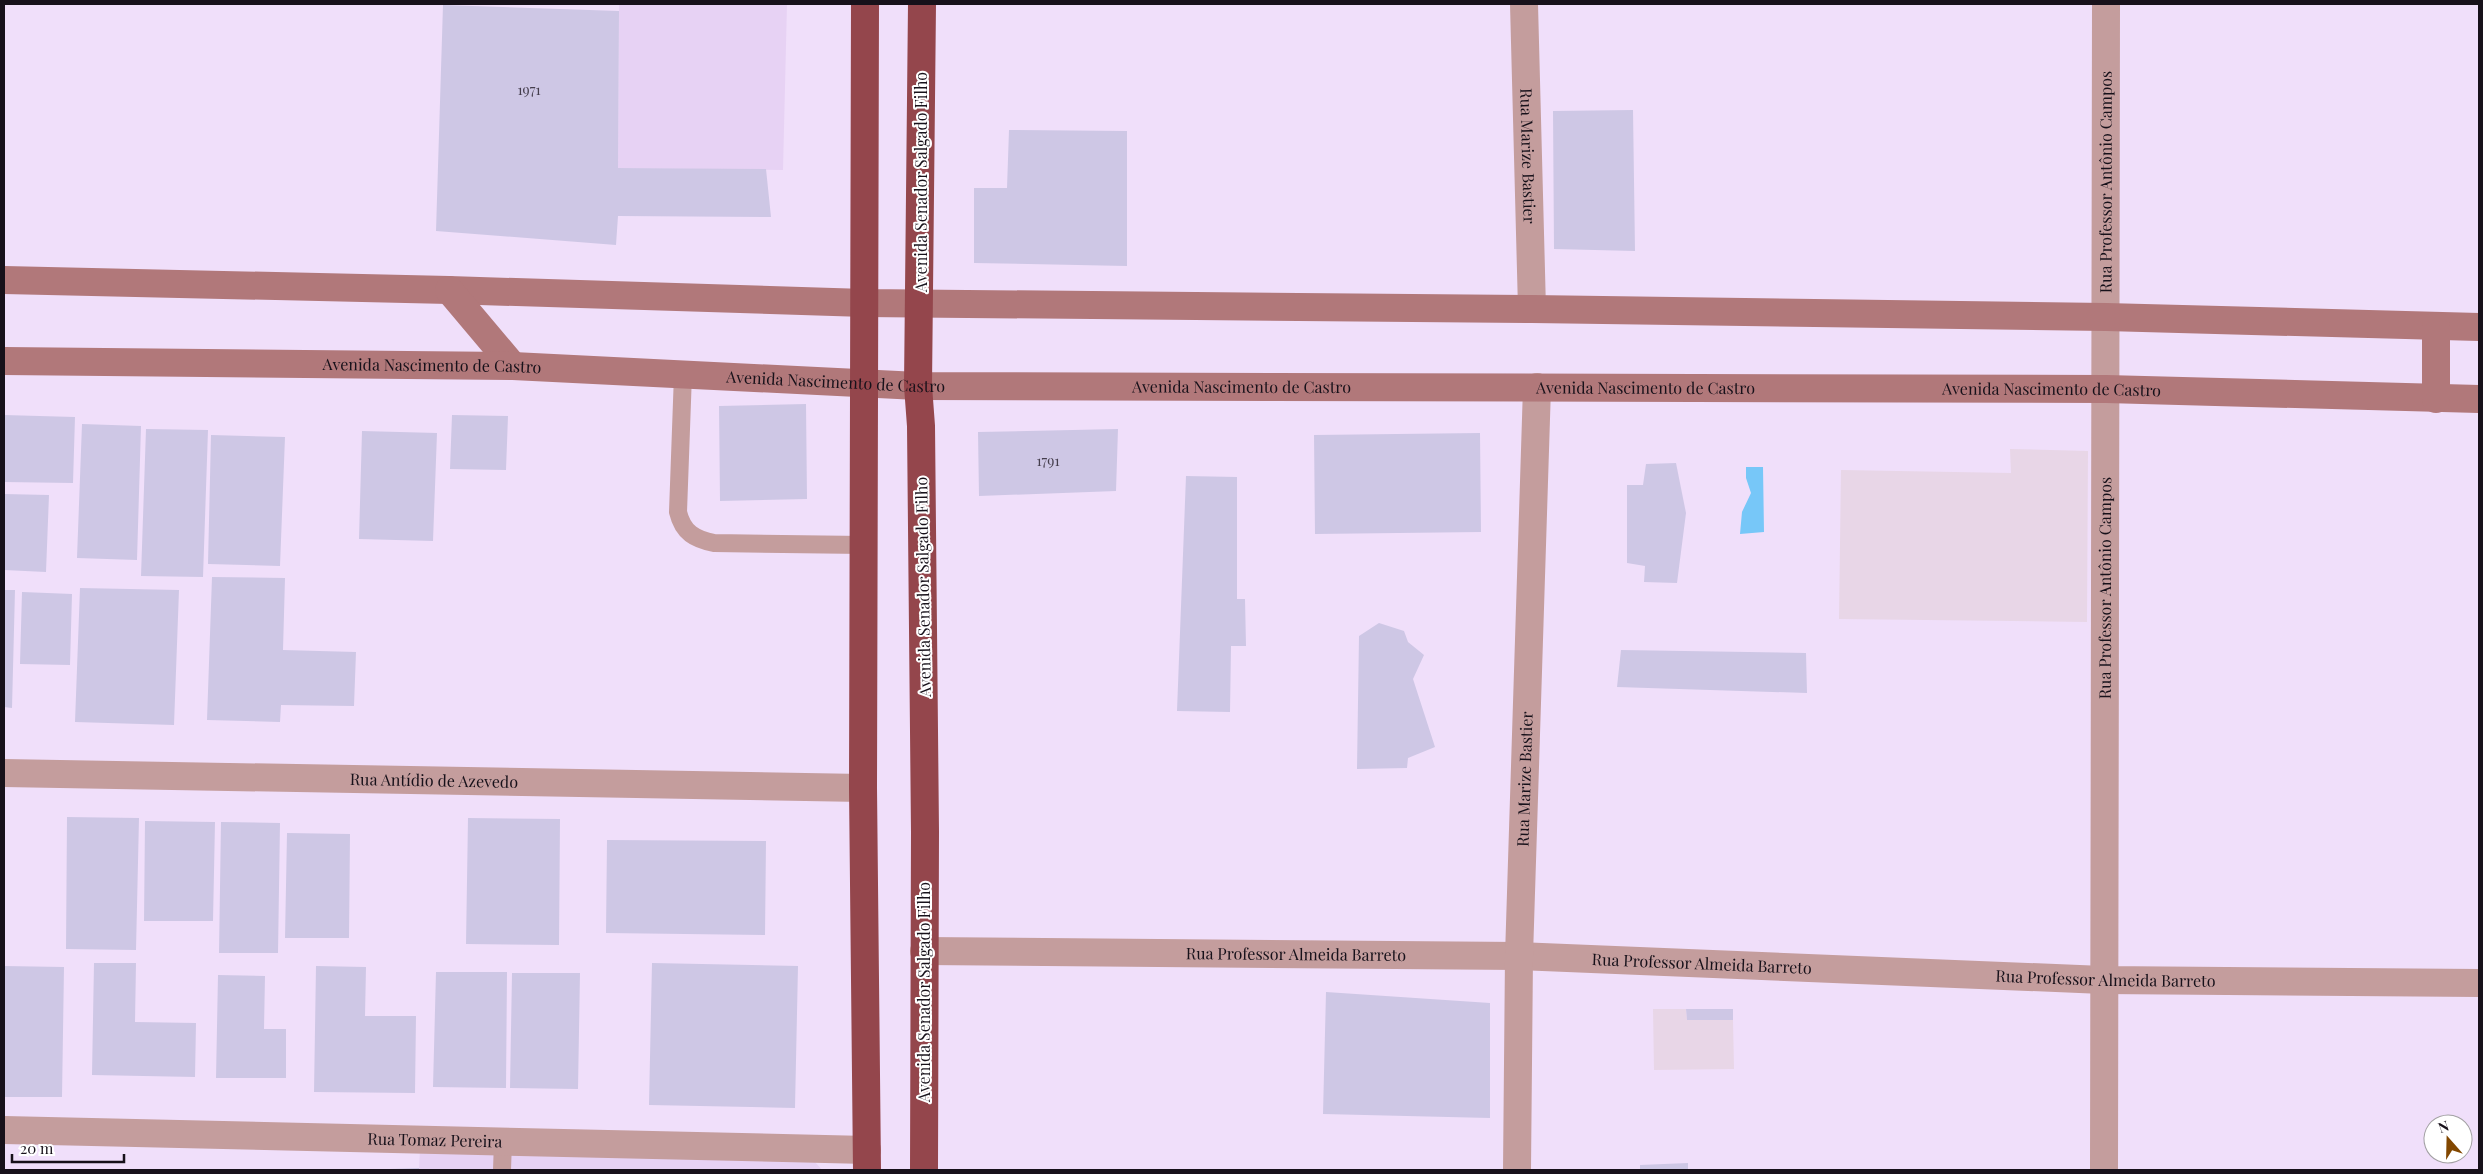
<svg xmlns="http://www.w3.org/2000/svg" width="2483" height="1174" viewBox="0 0 2483 1174" font-family="'Playfair Display',serif">
	<style>
		.built { fill: #e7d2f4 }
		.education { fill: #e8d6e7 }
		.water { fill: #77c7f8 }
		.building { fill: #cec7e5 }
		.lines { fill: none; stroke-linecap: round; stroke-linejoin: round }
		.lane { stroke: #c49d9d; stroke-width: 18 }
		.street { stroke: #c49d9d; stroke-width: 28 }
		.secondary { stroke: #b1787a; stroke-width: 28 }
		.highway { stroke: #94464c; stroke-width: 28 }
		.labels { text-anchor: middle; stroke-width: 4; stroke-linejoin: round; paint-order: stroke }
		.number-label { font-size: 14px; fill: #453e4d }
		.street-label { font-size: 16px; fill: #17111a; stroke: #fff }
	</style>
	<rect width="100%" height="100%" fill="#f0dffa"/>
	<path class="built" d="M619 4H787L783 170 618 168Z
		M420 1148 809 1155 822 1170H419Z"/>
	<path class="education" d="M2010 449 2088 451 2087 622 1839 619 1841 470 2011 473Z
		M1653 1009H1686L1687 1020H1733L1734 1069 1654 1070Z"/>
	<path class="water" d="M1746 467H1763L1764 532 1740 534 1742 512 1751 493 1746 478Z"/>
	<path class="building" d="M443 5 619 11 618 168 766 169 771 217 618 216 616 245 436 231Z
		M1633 110 1635 251 1554 249 1553 111Z
		M1009 130 1127 131V266L974 263V188H1007Z
		M806 404 807 499 720 501 719 406Z
		M4 415 75 417 73 483 4 482Z
		M452 415 508 416 506 470 450 469Z
		M82 424 141 426 137 560 77 558Z
		M146 429 208 430 203 577 141 576Z
		M1118 429 1116 491 979 496 978 432Z
		M362 431 437 433 433 541 359 539Z
		M1480 433 1481 532 1315 534 1314 435Z
		M211 435 285 437 280 566 208 564Z
		M1676 463 1686 513 1677 583 1644 582 1645 566 1627 563V485H1643L1646 464Z
		M1186 476 1237 477V599H1245L1246 646H1231L1230 712 1177 711Z
		M4 494 49 495 46 572 4 570Z
		M212 577 285 578 283 650 356 652 354 706 281 705 280 722 207 720Z
		M80 588 179 590 174 725 75 722Z
		M4 590H15L12 708 4 707Z
		M22 592 72 594 70 665 20 664Z
		M1379 623 1404 631 1408 642 1424 655 1413 679 1435 747 1408 758 1407 768 1357 769 1359 636Z
		M1621 650 1806 653 1807 693 1617 687Z
		M67 817 139 818 136 950 66 949Z
		M468 818 560 819 559 945 466 944Z
		M145 821 215 822 213 921H144Z
		M221 822 280 823 278 953H219Z
		M287 833 350 834 349 938H285Z
		M607 840 766 841 765 935 606 933Z
		M94 963H136L135 1022 196 1023 195 1077 92 1075Z
		M652 963 798 966 795 1108 649 1105Z
		M4 966 64 967 62 1097H4Z
		M316 966 366 967 365 1016H416L415 1093 314 1092Z
		M436 972H507L506 1088 433 1087Z
		M512 973H580L578 1089 510 1088Z
		M218 975 265 976 264 1029H286V1078H216Z
		M1326 992 1490 1003V1118L1323 1114Z
		M1686 1009H1733V1020H1687Z
		M1688 1163V1170H1640V1165Z
		M419 1168V1170H390V1169Z"/>
	<g class="lines">
		<path class="lane" d="M683 374 678 512C683 533 695 539 714 543L864 545
			M502 1170 503 1141"/>
		<g class="street">
			<path id="s1" d="M1524 4 1532 309"/>
			<path id="s2" d="M4 773 863 788"/>
			<path id="s3" d="M924 951 1519 956 2103 980 2479 983"/>
			<path id="s4" d="M4 1130 867 1150"/>
			<path id="s5" d="M1517 1170 1519 956 1537 387"/>
			<path id="s6" d="M2104 1170 2106 4"/>
		</g>
		<g class="secondary">
			<path d="M4 280 449 290 865 303 1532 309 2106 317 2479 327"/>
			<path d="M449 290 513 366"/>
			<path id="s7" d="M4 361 513 366 918 386 2106 389 2479 399"/>
			<path d="M2436 399V326"/>
		</g>
		<path class="highway" d="M865 4 863 788 867 1170
			M922 4 918 386 921 426 925 832 924 1170"/>
	</g>
	<g class="labels">
		<g class="number-label">
			<text x="529" y="95">1971</text>
			<text x="1048" y="466">1791</text>
		</g>
		<g class="street-label">
			<text dy="6" stroke="none"><textPath href="#s1" startOffset="152">Rua Marize Bastier</textPath></text>
			<text transform="translate(921 182) rotate(-90)" y="6">Avenida Senador Salgado Filho</text>
			<text dy="6" stroke="none"><textPath href="#s6" startOffset="988">Rua Professor Antônio Campos</textPath></text>
			<text dy="6" stroke="none"><textPath href="#s7" startOffset="428">Avenida Nascimento de Castro</textPath></text>
			<text dy="6" stroke="none"><textPath href="#s7" startOffset="832">Avenida Nascimento de Castro</textPath></text>
			<text dy="6" stroke="none"><textPath href="#s7" startOffset="1238">Avenida Nascimento de Castro</textPath></text>
			<text dy="6" stroke="none"><textPath href="#s7" startOffset="1642">Avenida Nascimento de Castro</textPath></text>
			<text dy="6" stroke="none"><textPath href="#s7" startOffset="2048">Avenida Nascimento de Castro</textPath></text>
			<text transform="translate(923 587) rotate(-91)" y="6">Avenida Senador Salgado Filho</text>
			<text dy="6" stroke="none"><textPath href="#s6" startOffset="582">Rua Professor Antônio Campos</textPath></text>
			<text dy="6" stroke="none"><textPath href="#s5" startOffset="391">Rua Marize Bastier</textPath></text>
			<text dy="6" stroke="none"><textPath href="#s2" startOffset="430">Rua Antídio de Azevedo</textPath></text>
			<text dy="6" stroke="none"><textPath href="#s3" startOffset="372">Rua Professor Almeida Barreto</textPath></text>
			<text dy="6" stroke="none"><textPath href="#s3" startOffset="778">Rua Professor Almeida Barreto</textPath></text>
			<text dy="6" stroke="none"><textPath href="#s3" startOffset="1182">Rua Professor Almeida Barreto</textPath></text>
			<text transform="translate(924 992) rotate(-90)" y="6">Avenida Senador Salgado Filho</text>
			<text dy="6" stroke="none"><textPath href="#s4" startOffset="431">Rua Tomaz Pereira</textPath></text>
		</g>
	</g>
	<rect width="2483" height="1174" fill="none" stroke="#17111a" stroke-width="10"/>
	<g transform="translate(2448 1139) rotate(340)"><circle r="24" fill="#ffffff" stroke="#a2a0a3"/>
	<path d="M0-4L9 19L0 12L-9 19Z" fill="#824700"/>
	<text y="-8" font-size="14" font-weight="bold" text-anchor="middle" fill="#17111a">N</text>
	</g>
	<path d="M12 1154v8h112v-8" fill="none" stroke="#17111a" stroke-width="2.5"/>
	<text x="20" y="1154" font-size="15" fill="#17111a" stroke="#ffffff" stroke-width="4" paint-order="stroke">20 m</text>
</svg>
